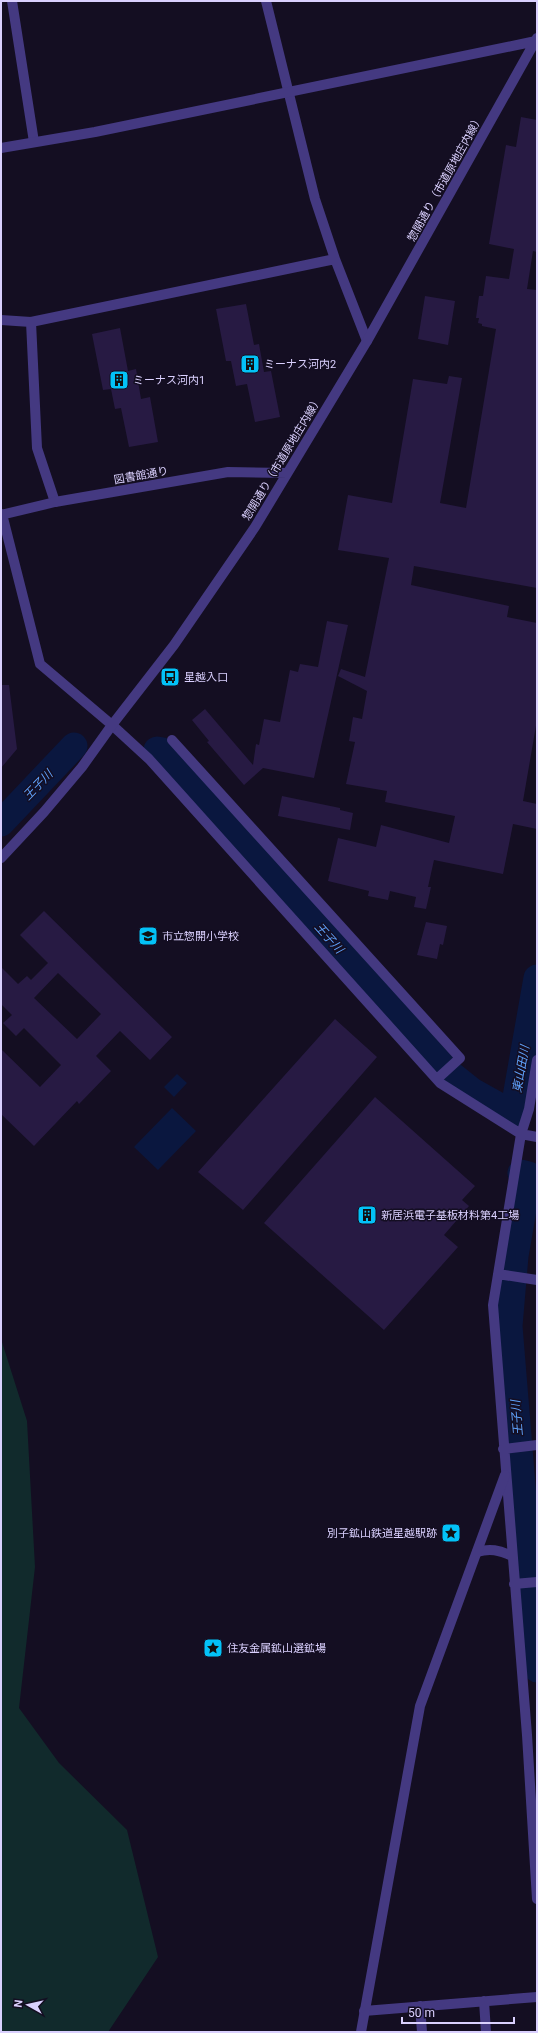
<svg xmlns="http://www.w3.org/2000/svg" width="538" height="2033" viewBox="0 0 538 2033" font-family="Roboto,'Noto Sans JP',sans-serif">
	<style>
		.green { fill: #112a2c }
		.water { fill: #0a173f }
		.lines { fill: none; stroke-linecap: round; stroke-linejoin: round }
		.river { stroke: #0a173f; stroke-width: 27 }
		.building { fill: #271a43; fill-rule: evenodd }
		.minor { stroke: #443981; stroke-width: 10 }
		.tertiary { stroke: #443981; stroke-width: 10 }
		.labels { text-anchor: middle; stroke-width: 3; stroke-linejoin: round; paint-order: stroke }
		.street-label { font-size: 11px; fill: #dad0fe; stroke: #140e22 }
		.poi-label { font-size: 11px; fill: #dad0fe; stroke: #140e22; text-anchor: start }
		.water-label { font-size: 12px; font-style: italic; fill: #5fa2fd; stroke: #140e22 }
	</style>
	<rect width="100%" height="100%" fill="#140e22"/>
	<path class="green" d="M1 1339 27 1421 35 1567 19 1708 59 1763 127 1830 158 1957 108 2032H1Z"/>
	<path class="water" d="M177 1074 187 1083 174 1097 164 1087Z
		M172 1108 196 1131 158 1170 134 1147Z"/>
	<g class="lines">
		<path class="river" d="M157 750 163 751 447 1071 472 1091 513 1114 537 978
			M1 823 74 746
			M521 1173 529 1175 515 1256 509 1326 537 1669"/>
	</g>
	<path class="building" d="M521 117 537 120V252L533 251 527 289 537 290V588L414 566 411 585 509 606 507 617 537 623V720L523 801 537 804V829L513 824 503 874 434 860 428 887H431L426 909 414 907 416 897 390 891 388 900 368 896 369 891 328 881 338 838 376 847 381 825 449 843 455 816 385 802 387 791 346 784 355 742 349 741 353 717 362 719 367 691 338 676 341 669 365 677 389 558 338 550 348 495 392 503 413 379 447 384 449 376 462 378 440 503 466 508 496 329 482 326V324L478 323 479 318H476L479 296H483L486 276 509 279 514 249 489 244 506 145 516 147Z
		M425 296 455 301 448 345 418 339Z
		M246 304 254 345 259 344 264 372 271 371 280 417 255 422 247 384 236 386 231 361H226L216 309Z
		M120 328 128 371 136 369 141 399 150 397 158 442 129 447 121 408 115 409 111 389 103 390 92 334Z
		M327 621 348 625 314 778 263 768 244 785 207 742 209 741 192 720 205 709 253 765 256 744 259 745 264 719 280 722 290 670 298 672 300 664 318 667Z
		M1 685H9L17 749 1 768Z
		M282 796 340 808V810L353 813 350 830 278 816Z
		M44 911 172 1037 150 1060 120 1031 96 1056 111 1071 79 1104 77 1101 34 1146 1 1114V1049L40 1087 61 1065 24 1028 16 1036 3 1023 12 1015 1 1004V967L18 984 27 976 31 980 48 963 20 935ZM58 973 101 1014 77 1039 34 998Z
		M426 922 447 926 443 945 440 944 437 959 417 955Z
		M335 1019 377 1057 243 1210 198 1172Z
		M375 1097 475 1186 462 1200 469 1206 444 1235 458 1247 384 1330 264 1223Z"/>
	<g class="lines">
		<path class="minor" d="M12 1 34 142
			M335 259 367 341
			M1 320 31 322 335 259 315 199 266 1
			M31 322 37 448 55 502
			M112 725 149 759 440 1083 521 1134 537 1137
			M172 740 460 1058 437 1079
			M537 1060 529 1109 521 1134 493 1305 527 1735 537 1899
			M498 1274 537 1280
			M503 1449 537 1445
			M477 1552C490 1548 499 1550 512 1556
			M514 1584 537 1582
			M484 2001 486 2032
			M420 2006 422 2032
			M364 2011 537 1997"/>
		<path class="tertiary" d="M1 148 95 132 536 41
			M2 514 40 664 112 725
			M1 515 55 502 228 472 287 473
			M1 858 44 812 82 767 112 725 174 645 255 527 367 341 537 38
			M361 2032 420 1706 505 1475"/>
	</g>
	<defs>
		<symbol id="building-square" viewBox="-11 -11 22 22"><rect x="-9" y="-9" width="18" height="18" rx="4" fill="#03c2f7" stroke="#140e22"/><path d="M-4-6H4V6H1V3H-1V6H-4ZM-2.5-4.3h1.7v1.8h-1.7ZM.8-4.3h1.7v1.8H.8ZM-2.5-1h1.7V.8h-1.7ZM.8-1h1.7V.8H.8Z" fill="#111"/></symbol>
		<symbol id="bus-square" viewBox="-11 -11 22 22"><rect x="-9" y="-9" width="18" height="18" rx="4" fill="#03c2f7" stroke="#140e22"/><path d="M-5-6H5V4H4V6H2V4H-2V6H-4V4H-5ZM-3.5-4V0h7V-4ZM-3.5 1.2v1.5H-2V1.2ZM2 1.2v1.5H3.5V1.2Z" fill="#111"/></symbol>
		<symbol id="school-square" viewBox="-11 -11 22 22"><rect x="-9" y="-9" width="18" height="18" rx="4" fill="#03c2f7" stroke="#140e22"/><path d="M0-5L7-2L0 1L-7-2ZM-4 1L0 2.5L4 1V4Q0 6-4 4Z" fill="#111"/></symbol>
		<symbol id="sight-square" viewBox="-11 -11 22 22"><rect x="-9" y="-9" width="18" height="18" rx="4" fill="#03c2f7" stroke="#140e22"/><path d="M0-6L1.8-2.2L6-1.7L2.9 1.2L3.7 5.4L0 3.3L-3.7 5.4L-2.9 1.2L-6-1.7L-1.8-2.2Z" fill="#111"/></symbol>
	</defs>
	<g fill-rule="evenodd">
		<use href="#building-square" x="239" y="353" width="22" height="22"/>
		<use href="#building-square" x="108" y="369" width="22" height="22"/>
		<use href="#bus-square" x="159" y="666" width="22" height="22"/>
		<use href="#school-square" x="137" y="925" width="22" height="22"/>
		<use href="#building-square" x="356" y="1204" width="22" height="22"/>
		<use href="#sight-square" x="440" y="1522" width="22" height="22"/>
		<use href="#sight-square" x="202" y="1637" width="22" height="22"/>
	</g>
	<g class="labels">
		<g class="street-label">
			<text transform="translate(445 178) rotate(-61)" y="4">惣開通り（市道原地庄内線）</text>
			<text transform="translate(282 458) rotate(-59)" y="4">惣開通り（市道原地庄内線）</text>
			<text transform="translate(141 475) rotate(-10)" y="4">図書館通り</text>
		</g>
		<g class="poi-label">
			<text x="264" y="368">ミーナス河内2</text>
			<text x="133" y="384">ミーナス河内1</text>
			<text x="184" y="681">星越入口</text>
			<text x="162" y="940">市立惣開小学校</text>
			<text x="381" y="1219">新居浜電子基板材料第4工場</text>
			<text x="437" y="1537" text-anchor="end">別子鉱山鉄道星越駅跡</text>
			<text x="227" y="1652">住友金属鉱山選鉱場</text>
		</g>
		<g class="water-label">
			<text transform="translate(38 785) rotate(-46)" y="4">王子川</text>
			<text transform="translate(329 938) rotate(48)" y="4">王子川</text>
			<text transform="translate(521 1069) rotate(-80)" y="4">東山田川</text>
			<text transform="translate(517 1418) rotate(-95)" y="4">王子川</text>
		</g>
	</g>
	<rect width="538" height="2033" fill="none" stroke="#dad0fe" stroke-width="4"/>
	<g transform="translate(28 2005) rotate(278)" stroke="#140e22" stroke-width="3" paint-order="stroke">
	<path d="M0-3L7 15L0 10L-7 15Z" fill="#dad0fe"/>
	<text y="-6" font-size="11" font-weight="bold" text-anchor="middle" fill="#dad0fe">N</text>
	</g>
	<path d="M402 2017v6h112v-6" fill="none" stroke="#dad0fe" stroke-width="2"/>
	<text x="408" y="2017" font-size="12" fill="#dad0fe" stroke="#140e22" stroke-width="3" paint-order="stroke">50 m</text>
</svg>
